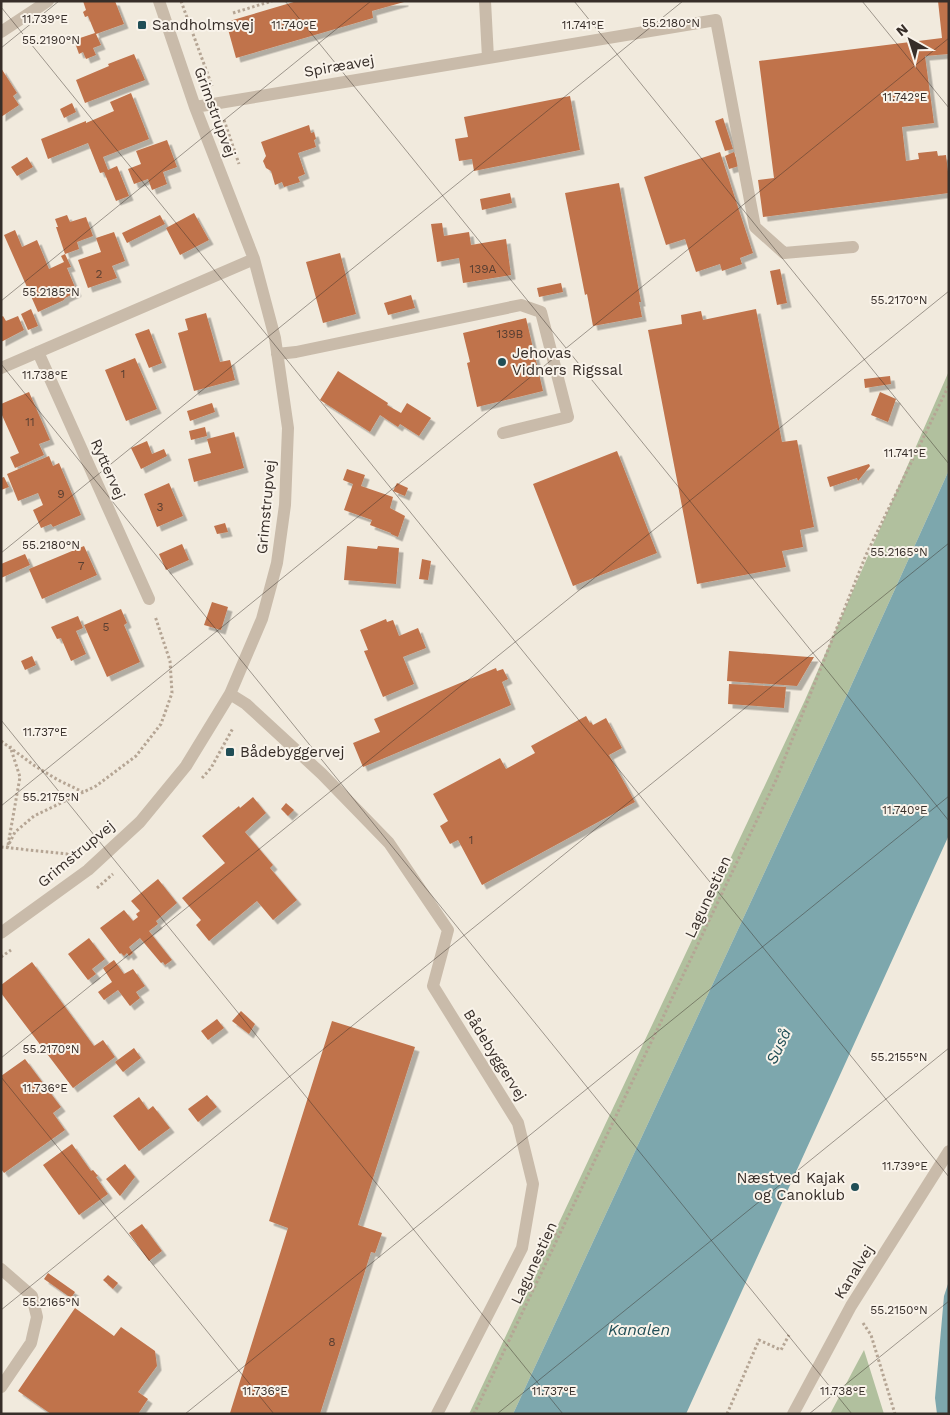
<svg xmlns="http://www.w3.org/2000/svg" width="950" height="1415" viewBox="0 0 950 1415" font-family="'Work Sans',sans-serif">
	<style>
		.green { fill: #b1c09e }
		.water { fill: #7da7ad }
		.building { fill: #c0734c; filter: url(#shadow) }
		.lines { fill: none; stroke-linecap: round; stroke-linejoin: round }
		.path { stroke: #b5a594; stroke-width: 3; stroke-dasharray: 2.5 2.5; stroke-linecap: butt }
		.minor { stroke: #c9bbaa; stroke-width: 12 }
		.ticks { fill: none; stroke: #372e29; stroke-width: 1; stroke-opacity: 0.45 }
		.poi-dot { fill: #204e56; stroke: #f9f3ea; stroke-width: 2 }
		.labels { text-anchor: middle; stroke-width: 4; stroke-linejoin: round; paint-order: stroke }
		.number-label { font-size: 12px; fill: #593f32 }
		.poi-label { font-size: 15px; fill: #372e29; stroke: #f9f3ea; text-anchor: start }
		.street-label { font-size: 15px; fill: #372e29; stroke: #f9f3ea }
		.water-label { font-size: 16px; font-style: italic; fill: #204e56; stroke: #f9f3ea }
		.ticks-label { font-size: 12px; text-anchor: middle; fill: #372e29; stroke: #f9f3ea; stroke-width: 4; stroke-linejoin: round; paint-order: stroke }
	</style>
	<defs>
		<filter id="shadow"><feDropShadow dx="4.5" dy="4.5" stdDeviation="0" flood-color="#0004"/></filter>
	</defs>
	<rect width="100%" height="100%" fill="#f1eadd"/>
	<path class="green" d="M949 371V470L846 697 513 1414H469L805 700Z
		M864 1350 884 1414H830Z"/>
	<path class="water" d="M949 470V835L686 1414H513L846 697Z
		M949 1281V1414H937L935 1398 944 1296Z"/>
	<path class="building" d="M83 1H115L124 24 96 34 101 45 93 48 96 55 86 59 83 52 79 54 74 40 95 33 88 16 85 17 83 12 86 10Z
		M297 1H404V2L372 11 373 18 236 58 226 22Z
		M938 1H949V54L925 56 934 123 902 127 906 161 919 159 918 153 937 151 938 156 946 155 949 180V193L763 217 758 180 774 178 759 61 942 38Z
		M134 54 145 80 85 103 76 80 109 66 108 64Z
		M1 68 17 93 13 96 19 105 1 117Z
		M131 93 149 139 103 157 108 170 117 166 129 196 116 201 104 172 100 173 88 143 48 159 41 139 86 121V123L114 111 110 102Z
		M570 96 580 150 474 171 472 159 459 161 455 139 468 137 464 117Z
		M72 103 76 112 64 118 60 109Z
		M723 118 733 149 725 151 715 121Z
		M309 125 311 133 314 132 316 139 314 140 316 147 298 153 305 174 298 177 300 182 284 187 282 182 275 185 271 171 266 168 263 161 266 156 261 142Z
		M167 140 177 167 163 172 167 184 152 190 148 179 134 184 128 169 141 164 136 151Z
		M720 152 753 253 740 258 742 264 722 271 720 264 696 272 685 239 666 245 644 177Z
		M734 152 739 166 729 169 725 156Z
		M27 157 33 167 17 176 11 167Z
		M619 183 641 302H639L642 317 593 326 587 294 585 295 565 193Z
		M510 193 512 203 482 210 480 199Z
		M194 213 209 240 180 255 166 228Z
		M67 215 70 222 86 217 93 236 77 242 79 249 65 254 56 227H58L55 219Z
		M160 215 165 224 127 243 122 233Z
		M442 223 444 236 469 232 471 245 506 239 511 275 463 283 459 258 437 262 431 224Z
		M15 230 22 247 37 240 49 269 64 262 61 256 65 254 71 267 67 268 77 292 65 298 64 300 38 312 4 235Z
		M114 232 125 261 112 266 117 278 88 288 78 260 101 252 96 238Z
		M340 253 356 314 323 323 306 262Z
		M780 269 787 303 777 305 770 271Z
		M561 283 563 292 539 297 537 288Z
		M411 295 415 308 388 315 384 303Z
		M31 309 38 326 28 330 21 314Z
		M756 309 782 442 797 440 814 527 800 530 803 547 782 551 786 567 697 584 648 330 682 324 681 315 701 311 703 320Z
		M206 313 220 362 230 360 235 380 194 391 178 333 188 330 185 319Z
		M3 316 6 321 18 316 24 330 1 342V317Z
		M526 318 543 391 477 407 467 363 470 362 463 333Z
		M149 329 162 363 149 368 135 334Z
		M135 358 157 409 126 421 105 370Z
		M338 371 388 403 387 405 401 413 407 403 431 418 419 436 400 424 398 427 380 415 370 432 320 400Z
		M890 376 891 384 865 388 864 379Z
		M29 392 50 440 39 444 44 455 15 468 10 457 19 453 1 413V404Z
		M880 392 896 399 888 422 871 415Z
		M212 403 215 412 190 421 187 411Z
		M205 427 207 436 191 440 189 431Z
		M234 432 244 468 194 482 188 459 211 453 207 439Z
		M147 441 152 454 164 449 167 456 141 469 131 448Z
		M617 451 657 553 573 586 533 484Z
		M49 456 53 466 59 463 81 515 53 527 51 524 41 528 33 510 43 505 38 493 18 501 7 474Z
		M869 464 870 466 858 481 857 478 830 487 827 477Z
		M347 469 365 475 361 486 393 497 390 508 405 516 398 537 391 534V533L370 525 372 520 344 510 353 484 343 480Z
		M4 477 9 487 1 490V478Z
		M169 483 183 516 157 527 144 494Z
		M397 483 408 488 405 496 393 491Z
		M225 523 228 532 217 534 214 526Z
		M182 544 189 560 166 570 159 554Z
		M84 546 97 575 42 599 29 569Z
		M347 546 377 549 378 546 399 548 396 584 344 580Z
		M25 554 30 565 1 578V564Z
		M422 559 431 561 428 580 419 579Z
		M212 602 228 607 221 630 204 625Z
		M121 609 127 623 124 625 140 662 107 677 84 625Z
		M78 616 83 628 76 631 86 654 71 661 61 638 57 639 51 627Z
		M386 619 387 622 393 620 399 636 418 628 426 648 403 657 414 684 383 697 364 651 368 650 360 630Z
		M729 651 809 657H814L797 686 727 681Z
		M32 656 36 665 25 670 21 661Z
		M496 668 497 671 503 669 508 679 502 682 511 705 363 767 353 743 380 732 374 719Z
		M729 684 786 687 784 708 728 704Z
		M586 716 590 723 591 722 593 725 606 718 622 748 609 755 635 802 482 885 458 840 450 844 440 826 448 821 433 794 500 758 506 769 535 753 531 746Z
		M253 797 266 813 245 832 273 865 270 868 297 900 273 920 257 901 209 941 196 925 201 920 182 898 225 863 202 836 239 806 240 808Z
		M286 803 294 810 288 816 281 809Z
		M158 879 177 903 156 921 158 924 149 931 172 960 165 965 163 962 161 963 140 938 129 947 133 953 129 956 127 953 124 956 121 953 120 954 100 928 124 910 133 921 138 917 136 914 140 911 131 901Z
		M89 938 105 959 92 969 96 974 88 980 68 954Z
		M114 960 124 974 133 969 145 986 136 992 140 998 130 1006 118 990 104 1000 98 992 112 982 103 968Z
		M32 962 94 1046 103 1040 115 1057 73 1088 1 993V985Z
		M241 1011 255 1024 249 1034 232 1021Z
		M217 1019 224 1028 208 1040 201 1031Z
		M332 1021 415 1047 358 1225 382 1233 375 1253 371 1252 320 1414H232L230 1413 288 1228 269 1221Z
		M134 1048 141 1058 123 1072 115 1062Z
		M25 1059 61 1107 53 1113 65 1130 4 1173 1 1169V1076Z
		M207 1095 217 1107 198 1122 188 1109Z
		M139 1097 148 1110 153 1106 170 1128 139 1151 113 1116Z
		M72 1144 91 1171 93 1170 98 1176 96 1177 108 1194 79 1215 43 1165Z
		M125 1164 135 1177 120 1196 106 1179Z
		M142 1224 162 1251 149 1261 129 1233Z
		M48 1273 75 1292 71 1298 44 1279Z
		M108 1275 118 1283 113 1289 103 1280Z
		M75 1308 114 1336 121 1327 155 1351 157 1366 138 1392 148 1399 138 1414H51L18 1391Z"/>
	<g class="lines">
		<path class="path" d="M181 1 212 86
			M233 13 272 1
			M224 120 239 164
			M1 741 35 766 58 780 83 792
			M202 778 211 768 233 728
			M8 845 20 777 10 746
			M1 847 67 854 74 859
			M7 848 15 832 34 816 96 786 136 756 161 724 172 693 170 661 155 616
			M97 888 113 874
			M1 957 11 950
			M541 1241 560 1232
			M863 1323 871 1335 895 1414
			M474 1414 776 780 866 555 949 385
			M727 1414 759 1340 781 1350 789 1335"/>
		<path class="minor" d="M485 1 488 58
			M1 32 48 1
			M195 107 716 20 755 227 784 253 853 247
			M38 352 149 599
			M277 354 296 352 521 305 541 312 568 417 503 433
			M1 368 254 259
			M230 694 246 704 322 774 389 843 448 930 433 986 518 1123 533 1184 522 1248 437 1414
			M1 933 88 870 140 822 186 766 230 694 262 619 277 563 285 505 288 428 275 338 254 259 195 107 159 1
			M1 1269 32 1296 37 1317 31 1343 1 1387
			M793 1414 851 1306 949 1151"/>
	</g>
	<path class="ticks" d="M285 1 949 821M574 1 949 464M862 1 949 108M1 7 949 1177M1 48 59 1M1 301 371 1M1 364 852 1414M1 553 683 1M1 720 563 1414M1 806 949 38M1 1058 949 291M1 1077 274 1414M1 1310 949 543M185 1414 949 796M497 1414 949 1048M809 1414 949 1301"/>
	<g class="poi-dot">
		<rect x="137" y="20" width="10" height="10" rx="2.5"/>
		<circle cx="502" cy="362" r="5"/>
		<rect x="225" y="747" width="10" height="10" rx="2.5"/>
		<circle cx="855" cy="1187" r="5"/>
	</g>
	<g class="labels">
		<g class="number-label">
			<text x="483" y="273">139A</text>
			<text x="99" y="278">2</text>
			<text x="510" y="338">139B</text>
			<text x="123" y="378">1</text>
			<text x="30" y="426">11</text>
			<text x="61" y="498">9</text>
			<text x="160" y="511">3</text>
			<text x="81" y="570">7</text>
			<text x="106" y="631">5</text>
			<text x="471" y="844">1</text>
			<text x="332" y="1346">8</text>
		</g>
		<g class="poi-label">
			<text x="152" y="30">Sandholmsvej</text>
			<text x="512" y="358">Jehovas<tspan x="512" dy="17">Vidners Rigssal</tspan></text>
			<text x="240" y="757">Bådebyggervej</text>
			<text x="845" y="1183" text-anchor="end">Næstved Kajak<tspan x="845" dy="17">og Canoklub</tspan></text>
		</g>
		<g class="street-label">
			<text transform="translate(339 66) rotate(-10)" y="5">Spiræavej</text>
			<text transform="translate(215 112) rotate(70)" y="5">Grimstrupvej</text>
			<text transform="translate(108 469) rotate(66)" y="5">Ryttervej</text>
			<text transform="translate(266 507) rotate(-85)" y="5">Grimstrupvej</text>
			<text transform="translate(76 854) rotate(-40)" y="5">Grimstrupvej</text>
			<text transform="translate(708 897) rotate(-65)" y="5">Lagunestien</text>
			<text transform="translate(495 1055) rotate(58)" y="5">Bådebyggervej</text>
			<text transform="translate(534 1263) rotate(-65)" y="5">Lagunestien</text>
			<text transform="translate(854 1272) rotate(-58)" y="5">Kanalvej</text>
		</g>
		<g class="water-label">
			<text transform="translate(778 1046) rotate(-65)" y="6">Suså</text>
			<text x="639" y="1335">Kanalen</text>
		</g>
	</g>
	<g class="ticks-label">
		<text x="45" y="23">11.739°E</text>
		<text x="671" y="27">55.2180°N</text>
		<text x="294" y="29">11.740°E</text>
		<text x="583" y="29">11.741°E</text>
		<text x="51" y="44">55.2190°N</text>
		<text x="905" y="101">11.742°E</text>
		<text x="51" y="296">55.2185°N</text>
		<text x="899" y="304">55.2170°N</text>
		<text x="45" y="379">11.738°E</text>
		<text x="905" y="457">11.741°E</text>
		<text x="51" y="549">55.2180°N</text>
		<text x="899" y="556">55.2165°N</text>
		<text x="45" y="736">11.737°E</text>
		<text x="51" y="801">55.2175°N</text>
		<text x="905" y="814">11.740°E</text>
		<text x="51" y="1053">55.2170°N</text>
		<text x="899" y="1061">55.2155°N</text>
		<text x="45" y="1092">11.736°E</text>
		<text x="905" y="1170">11.739°E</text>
		<text x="51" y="1306">55.2165°N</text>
		<text x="899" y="1314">55.2150°N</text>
		<text x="265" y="1395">11.736°E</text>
		<text x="554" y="1395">11.737°E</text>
		<text x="843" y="1395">11.738°E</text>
	</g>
	<rect width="950" height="1415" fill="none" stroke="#372e29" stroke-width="5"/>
	<g transform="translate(910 40) rotate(321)" stroke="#f9f3ea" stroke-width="4" paint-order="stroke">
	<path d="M0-4L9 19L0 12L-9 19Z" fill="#372e29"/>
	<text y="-8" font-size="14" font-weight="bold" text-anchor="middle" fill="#372e29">N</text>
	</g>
</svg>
